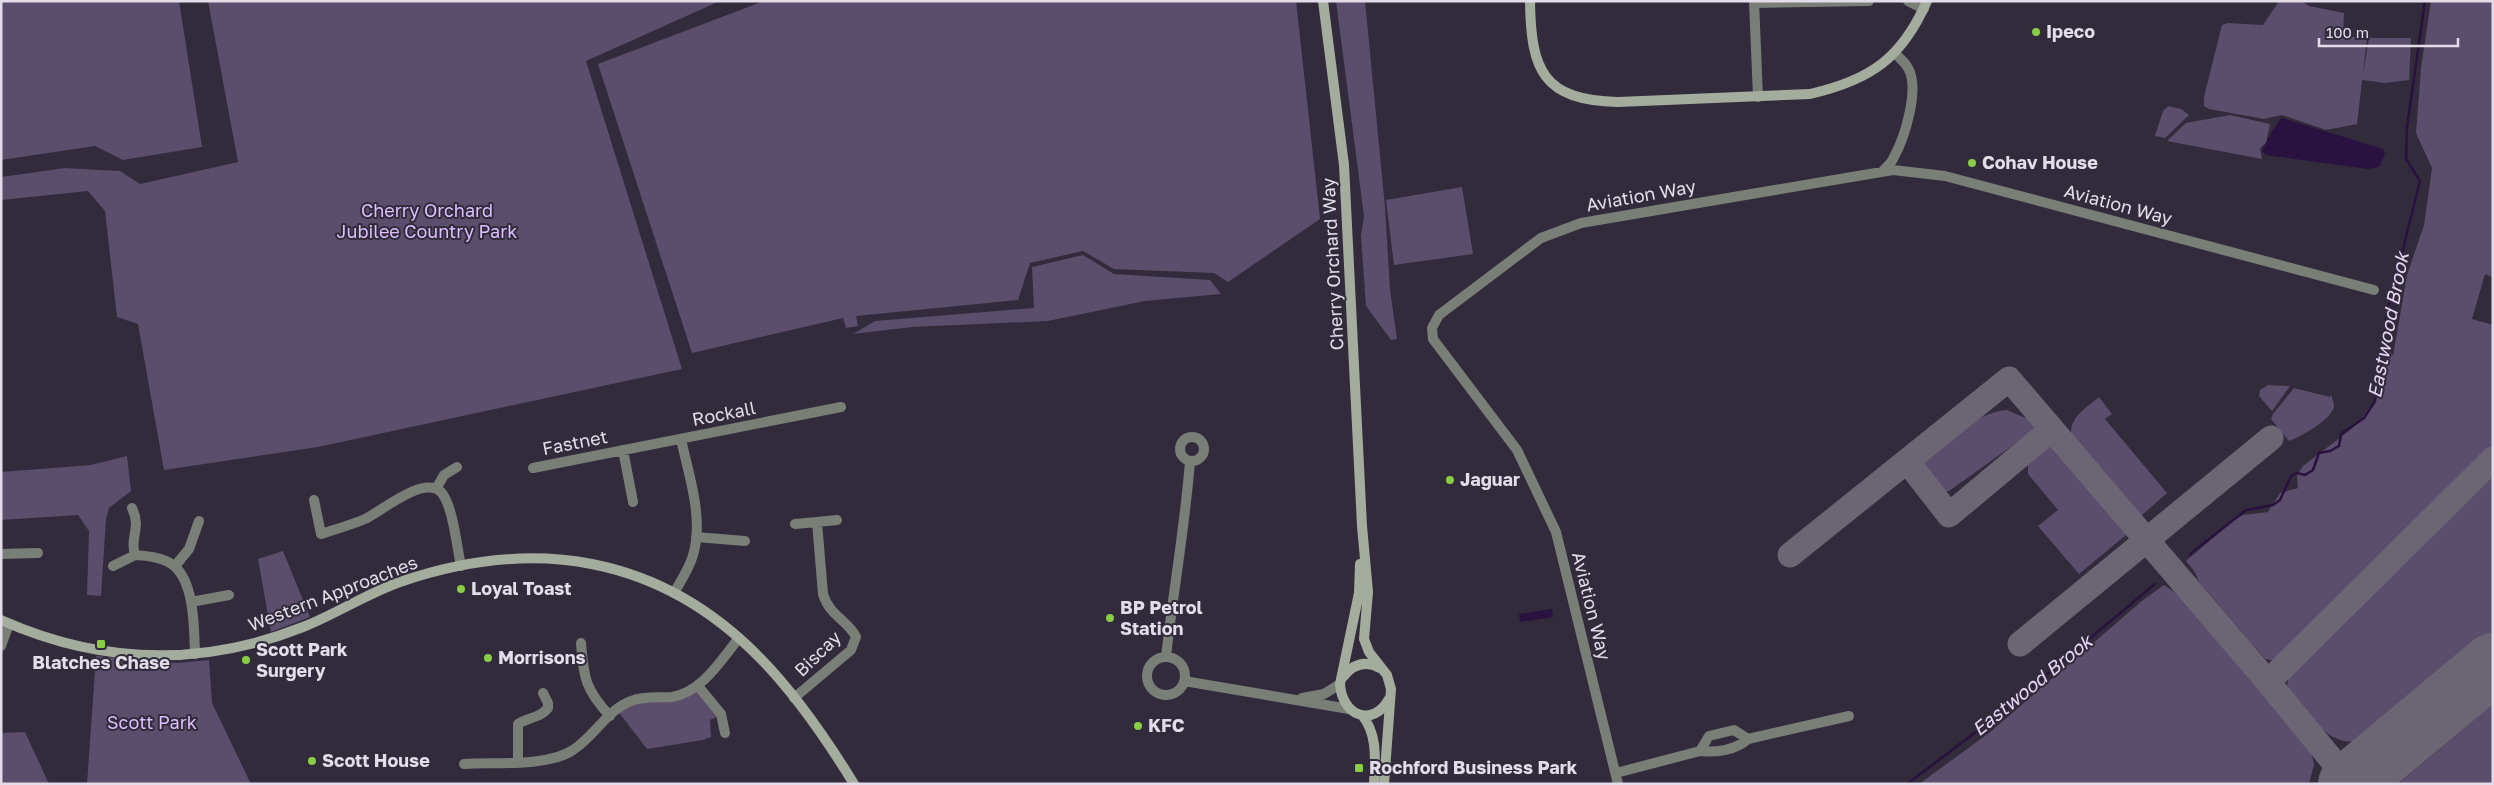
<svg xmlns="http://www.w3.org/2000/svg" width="2494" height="785" viewBox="0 0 2494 785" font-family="'Golos Text',sans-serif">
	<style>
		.green { fill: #5b4d6c }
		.water { fill: #29123f }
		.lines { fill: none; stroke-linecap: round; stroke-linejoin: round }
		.stream { stroke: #29123f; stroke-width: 2.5 }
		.taxiway { stroke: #6c6674; stroke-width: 25 }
		.runway { stroke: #6c6674; stroke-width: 62 }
		.street { stroke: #797e76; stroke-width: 10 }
		.secondary { stroke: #a4ac9e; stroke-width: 10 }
		.poi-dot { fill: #8bce46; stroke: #322b3b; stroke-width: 2 }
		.labels { text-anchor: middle; stroke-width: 4; stroke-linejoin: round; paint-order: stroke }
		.poi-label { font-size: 18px; font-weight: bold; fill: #e2dde8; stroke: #322b3b; text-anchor: start }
		.street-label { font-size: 18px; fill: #e2dde8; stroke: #322b3b }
		.park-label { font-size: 18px; fill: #dbbffe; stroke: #322b3b }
		.water-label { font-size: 19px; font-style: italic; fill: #e5d7f7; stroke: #322b3b }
	</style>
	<rect width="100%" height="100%" fill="#322b3b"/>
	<path class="green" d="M1 1H179L202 147 123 160 95 146 1 160Z
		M208 1H720L586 61 682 369 318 447 164 470 138 324 117 317 105 211 88 191 1 200V177L65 168 120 171 140 184 238 162Z
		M764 1H1296L1320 219 1228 282 1214 273 1114 269 1083 251 1030 263 1018 300 856 316 858 326 846 328 843 318 692 353 598 64Z
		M1336 1H1365L1385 207 1390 290 1397 339 1391 340 1366 306 1361 236 1364 216Z
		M2279 1H2302L2309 6 2344 13 2343 36 2367 38 2357 124 2326 130 2282 115 2264 119 2209 109 2204 106V97L2222 25 2228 23 2263 25Z
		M2431 1H2493V275L2492 277 2485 274 2472 319 2493 325V451L2284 660 2276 661 2265 659 2199 582 2195 572 2186 561 2233 521 2243 515 2268 512 2280 493 2298 488 2297 475 2303 466 2350 430 2362 418 2377 396 2386 357 2384 341 2393 356 2407 275 2424 225 2432 168 2416 133 2421 68Z
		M2369 38H2411L2409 80 2385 83 2362 80Z
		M2168 106 2181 109 2189 115 2165 138 2155 136 2163 111Z
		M2230 115 2270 124 2266 143 2260 148 2262 159 2167 141 2186 123Z
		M1462 187 1473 254 1394 265 1386 200Z
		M1083 255 1114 274 1210 280 1221 294 1145 301 1048 321 912 327 853 334 875 321 1034 308 1032 267Z
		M2268 385 2290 386 2272 411 2259 396 2260 390Z
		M2294 388 2330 397 2331 394C2332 398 2334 403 2334 406 2333 419 2300 437 2289 441L2271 419 2273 414Z
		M2099 397 2112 414 2105 419 2167 493 2141 516 2071 436C2070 416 2085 409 2099 397Z
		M2007 410 2030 420 2037 428 1949 491H1938L1921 471 1922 462C1948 442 1973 413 2007 410Z
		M2044 445 2053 447 2126 535 2079 574 2038 526 2058 510 2028 474V457Z
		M127 456 131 491 109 508 106 519 101 596 87 595 89 531 78 515 1 520V472L91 465Z
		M2493 464V637L2372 738C2328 754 2312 716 2287 687L2289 670Z
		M283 551 310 617 271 632 258 559Z
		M2164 585 2182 597 2311 750 2314 765 2309 784H1919L1989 733 2143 600Z
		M96 656 177 663 209 660 212 703 251 784H87Z
		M698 686 717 717 710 720 711 737 703 740 647 749 617 710Z
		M2493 704V784H2398Z
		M25 732 49 784H1V733Z"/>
	<path class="water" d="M2282 118 2383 149 2385 154 2379 167 2368 169 2266 155 2262 151C2265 145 2278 119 2282 118Z
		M1552 609 1553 617 1520 622 1519 614Z"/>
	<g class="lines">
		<path class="stream" d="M2190 554 2246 510 2273 505 2280 500 2291 476 2297 473 2305 475 2313 470 2319 453 2330 451 2339 446 2341 434 2364 418 2375 401 2387 313 2420 181 2406 159 2407 127 2425 1
			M1907 784 1997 716 2155 584"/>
		<path class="taxiway" d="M1907 461 1949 515 2052 429
			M1790 555 2009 379 2268 682 2336 765C2349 772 2358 771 2372 765
			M2020 644 2271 438
			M2268 682 2493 459"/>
		<path class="runway" d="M2349 784 2493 664"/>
		<path class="street" d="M1754 1 1758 97
			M1908 1 1924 9
			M1754 3 1869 1
			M1882 172C1886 167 1892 163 1894 157 1905 137 1920 88 1908 68 1905 62 1899 58 1895 53
			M1180 449a12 12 0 1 1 24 0a12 12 0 1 1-24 0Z
			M623 450 633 502
			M533 468 841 407
			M436 489 444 475 457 467
			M314 500 321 534C336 529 351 525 365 519 382 511 423 475 441 492 453 505 457 548 461 566
			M817 522 837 520
			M696 537 745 541
			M1 554 38 553
			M135 555C147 556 163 557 173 565 195 582 194 629 195 654
			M113 566 135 555C129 537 142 529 132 508
			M175 566 189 549 199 521
			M674 593C682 579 692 564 695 547 702 513 688 472 681 439
			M191 602 229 595
			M581 643C584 679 585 689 610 716
			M1 646 9 624
			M1166 657C1173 592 1185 527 1190 461
			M1147 676a19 19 0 1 1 38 0a19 19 0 1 1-38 0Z
			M1184 681 1349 709
			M698 686 721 714 725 733
			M794 698 851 650 856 637C848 620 830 617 823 594L817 522 795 524
			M1302 698 1324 694 1340 684
			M1700 751 1709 736 1734 730 1748 739
			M518 762V724C528 717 539 719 548 708V703L543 693
			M464 764C494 762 548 767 573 750 594 737 607 710 631 701 643 696 659 698 672 697 702 692 721 660 739 638
			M1616 773 1700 751C1716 753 1736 750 1748 739L1849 716
			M1618 784 1556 532 1517 450 1433 339 1432 328 1439 315 1541 238 1581 223 1893 170 1945 176 2374 290"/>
		<path class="secondary" d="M1323 1 1344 165 1362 526 1368 592 1364 639 1369 652 1387 675 1391 689 1384 784
			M1530 1C1531 71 1543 100 1618 102L1810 94C1871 80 1902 58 1927 1
			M1360 564 1359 593 1340 684C1342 716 1373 728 1389 699
			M1 620C100 664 202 667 303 627 336 614 366 594 400 582 534 536 660 555 761 659 797 696 827 740 854 784
			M1343 677C1353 664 1365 660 1380 668
			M1362 715C1378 735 1375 759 1374 784"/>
	</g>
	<g class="poi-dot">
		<circle cx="2036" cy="32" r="5"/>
		<circle cx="1972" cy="163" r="5"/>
		<circle cx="1450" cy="480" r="5"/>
		<circle cx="461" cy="589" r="5"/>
		<circle cx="1110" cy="618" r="5"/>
		<rect x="96" y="639" width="10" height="10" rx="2.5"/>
		<circle cx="488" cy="658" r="5"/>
		<circle cx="246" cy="660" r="5"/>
		<circle cx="1138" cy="726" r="5"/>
		<circle cx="312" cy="761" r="5"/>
		<rect x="1354" y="763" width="10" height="10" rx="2.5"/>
	</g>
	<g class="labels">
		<g class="poi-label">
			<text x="2046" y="38">Ipeco</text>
			<text x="1982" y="169">Cohav House</text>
			<text x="1460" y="486">Jaguar</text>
			<text x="471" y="595">Loyal Toast</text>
			<text x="1120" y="614">BP Petrol<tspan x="1120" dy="21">Station</tspan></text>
			<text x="256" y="656">Scott Park<tspan x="256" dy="21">Surgery</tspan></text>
			<text x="498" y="664">Morrisons</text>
			<text x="101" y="669" text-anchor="middle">Blatches Chase</text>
			<text x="1148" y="732">KFC</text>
			<text x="322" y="767">Scott House</text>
			<text x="1369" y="774">Rochford Business Park</text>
		</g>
		<g class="street-label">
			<text transform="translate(1641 196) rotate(-10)" y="6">Aviation Way</text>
			<text transform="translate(2118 205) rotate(15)" y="6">Aviation Way</text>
			<text transform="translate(1333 264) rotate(-93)" y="6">Cherry Orchard Way</text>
			<text transform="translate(724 414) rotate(-11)" y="6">Rockall</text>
			<text transform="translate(575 443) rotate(-11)" y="6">Fastnet</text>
			<text transform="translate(333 594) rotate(-21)" y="6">Western Approaches</text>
			<text transform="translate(1591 606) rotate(76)" y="6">Aviation Way</text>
			<text transform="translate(818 654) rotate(-44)" y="6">Biscay</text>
		</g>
		<g class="park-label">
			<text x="427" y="217">Cherry Orchard<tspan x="427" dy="21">Jubilee Country Park</tspan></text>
			<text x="152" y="729">Scott Park</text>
		</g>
		<g class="water-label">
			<text transform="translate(2388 325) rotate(-79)" y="7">Eastwood Brook</text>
			<text transform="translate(2032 685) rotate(-39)" y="7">Eastwood Brook</text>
		</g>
	</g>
	<rect width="2494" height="785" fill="none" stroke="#e2dde8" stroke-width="5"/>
	<path d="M2319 38v8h139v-8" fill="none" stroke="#e2dde8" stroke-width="2.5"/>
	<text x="2326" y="38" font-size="15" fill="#e2dde8" stroke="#322b3b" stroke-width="4" paint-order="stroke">100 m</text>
</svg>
